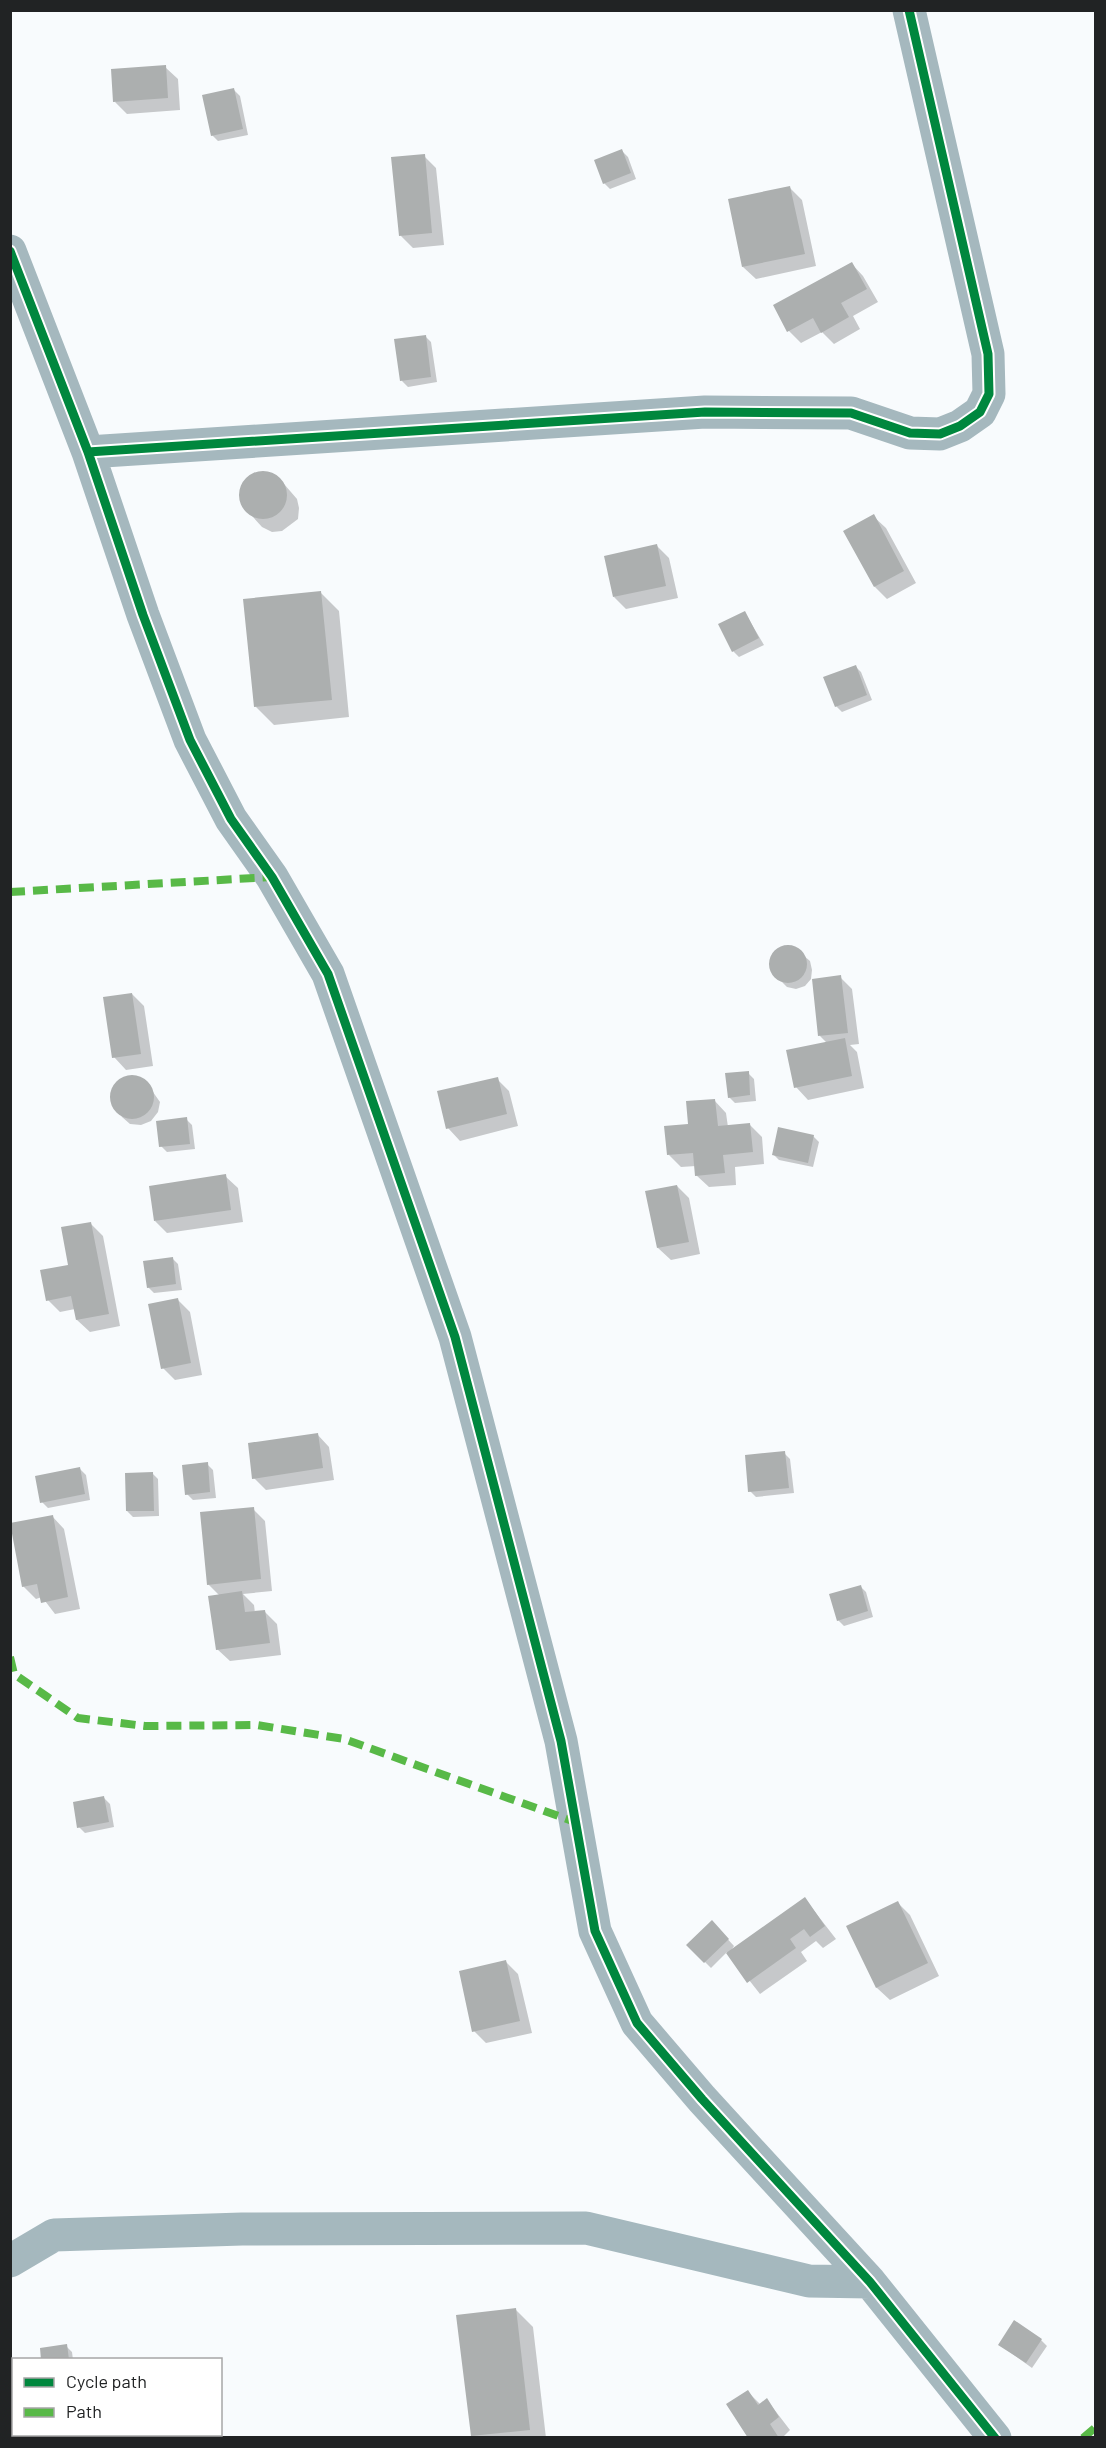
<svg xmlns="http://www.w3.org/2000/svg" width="1106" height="2448" viewBox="0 0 1106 2448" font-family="Barlow,sans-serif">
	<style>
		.shadow { fill: #0003 }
		.building { fill: #acafaf }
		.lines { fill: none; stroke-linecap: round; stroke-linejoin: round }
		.minor { stroke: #a5b8be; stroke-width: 33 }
		.quiet { stroke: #58b947; stroke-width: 8; stroke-dasharray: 15 8; stroke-linecap: butt }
		.cycleway-casing { stroke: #fff; stroke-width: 13 }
		.cycleway { stroke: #00873e; stroke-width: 9 }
	</style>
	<rect width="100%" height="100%" fill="#f8fbfd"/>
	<path class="shadow" d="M165 67 178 79 180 110 127 114 115 102Z
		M234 90 240 96 248 135 218 141 212 135Z
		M622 151 628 157 636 179 610 189 604 183Z
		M424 156 436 168 444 245 413 248 401 236Z
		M790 188 802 200 816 266 756 279 743 267Z
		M851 263 863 276 878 302 853 316 860 329 834 344 822 332 801 343 789 331 775 305Z
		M425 336 431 342 437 382 408 387 402 381Z
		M258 473 278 477 297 499 299 508 298 519 282 531 272 532 262 527 243 506 240 496 242 486 249 477Z
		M873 516 886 528 916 583 887 599 875 587 845 531Z
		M657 546 669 558 678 598 626 609 614 597Z
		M321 593 339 611 349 717 274 725 256 707Z
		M745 613 764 645 739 657 733 651Z
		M855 666 861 672 872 700 842 712 836 706Z
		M787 947 796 949 810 961 812 970 811 979 805 986 796 989 787 987 774 974 771 966 772 957 778 950Z
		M840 977 852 989 859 1044 850 1045 857 1052 864 1088 808 1100 796 1087 827 1043 820 1036Z
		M132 994 144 1006 153 1066 126 1070 114 1057Z
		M748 1073 754 1079 756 1101 735 1103 729 1097Z
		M129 1076 140 1078 148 1085 160 1102 158 1112 151 1121 141 1125 130 1124 122 1117 111 1100 112 1089 119 1081Z
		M497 1079 509 1091 518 1126 460 1141 448 1128Z
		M714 1100 726 1113 728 1127 750 1125 762 1137 764 1164 735 1167 736 1185 709 1187 696 1175V1166L681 1167 669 1155Z
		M186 1119 192 1125 195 1149 167 1152 161 1146Z
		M813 1136 819 1142 813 1167 779 1160 773 1154Z
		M225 1176 238 1188 243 1222 167 1233 155 1221Z
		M677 1186 689 1198 700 1254 671 1260 658 1248Z
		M90 1223 103 1236 120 1326 90 1332 77 1320 75 1309 60 1312 48 1300 70 1266Z
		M172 1258 178 1264 182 1290 154 1293 148 1287Z
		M178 1300 190 1312 202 1375 175 1380 163 1368Z
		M317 1434 329 1447 334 1480 266 1490 254 1478Z
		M784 1453 790 1459 794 1493 756 1497 750 1491Z
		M207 1464 213 1470 216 1498 193 1500 187 1494Z
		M80 1469 86 1475 90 1500 48 1508 42 1502Z
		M152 1473 158 1479 159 1516 133 1517 127 1511Z
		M253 1509 265 1521 272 1591 243 1594 254 1605 255 1613 265 1612 277 1624 281 1655 230 1661 217 1649 220 1596 208 1584Z
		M52 1516 64 1529 80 1609 55 1614 42 1597 36 1599 23 1586Z
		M860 1586 866 1592 873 1617 844 1626 838 1620Z
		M104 1798 110 1804 114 1827 85 1833 79 1827Z
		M805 1899 836 1939 823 1948 816 1941 801 1952 807 1961 760 1994 727 1952 711 1968 688 1945 712 1922 734 1946 730 1952Z
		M898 1903 910 1915 939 1976 890 2000 877 1988 848 1927Z
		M506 1962 518 1974 532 2033 486 2043 474 2031Z
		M515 2309 533 2327 546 2438H474L472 2436Z
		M1041 2340 1047 2346 1032 2368 1000 2345Z
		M66 2346 72 2352 73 2360H43Z
		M748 2392 761 2405 767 2400 790 2430 782 2438H750Z"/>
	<path class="building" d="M166 65 168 98 113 102 111 69Z
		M234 88 243 129 211 136 202 95Z
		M622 149 631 173 603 184 594 160Z
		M425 154 432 233 399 236 391 157Z
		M790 186 805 254 742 267 728 199Z
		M852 262 867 289 841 303 849 317 821 333 813 318 787 332 773 305Z
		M426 335 431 377 400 381 394 339Z
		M239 495a24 24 0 1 1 48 0a24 24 0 1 1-48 0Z
		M874 514 904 571 874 587 843 531Z
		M657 544 666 586 613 597 604 556Z
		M321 591 332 700 254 707 243 599Z
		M745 611 759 638 732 652 718 624Z
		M856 665 867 695 835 707 823 677Z
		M769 964a19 19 0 1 1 38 0a19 19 0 1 1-38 0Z
		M841 975 848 1033 818 1036 812 979Z
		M132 993 141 1054 112 1058 103 997Z
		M845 1038 852 1076 794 1088 786 1050Z
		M749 1071 750 1095 728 1098 725 1073Z
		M110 1097a22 22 0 1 1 44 0a22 22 0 1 1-44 0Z
		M498 1077 507 1114 446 1129 437 1091Z
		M715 1099 718 1126 750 1123 753 1152 723 1155 725 1173 695 1176 693 1153 667 1155 664 1126 688 1124 686 1101Z
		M187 1117 190 1144 159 1147 156 1121Z
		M778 1127 814 1135 808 1163 772 1155Z
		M226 1174 231 1210 154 1221 149 1186Z
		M677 1185 689 1242 657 1248 645 1191Z
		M91 1222 109 1314 76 1320 71 1296 46 1301 40 1270 68 1265 61 1227Z
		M173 1257 176 1284 147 1288 143 1261Z
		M178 1298 191 1363 161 1369 148 1304Z
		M318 1433 323 1468 252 1479 248 1443Z
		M785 1451 789 1488 748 1492 745 1455Z
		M208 1462 210 1492 185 1495 182 1465Z
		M80 1467 85 1494 40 1503 35 1476Z
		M153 1472 154 1511H126L125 1473Z
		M254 1507 261 1579 207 1585 200 1512Z
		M53 1515 68 1597 41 1603 37 1584 22 1587 10 1523Z
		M861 1585 868 1611 837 1621 829 1594Z
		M242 1591 245 1612 265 1610 270 1643 216 1650 208 1596Z
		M104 1796 109 1822 77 1828 73 1802Z
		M805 1897 825 1926 810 1937 804 1929 790 1939 796 1948 747 1983 726 1953Z
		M898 1901 928 1963 876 1988 846 1926Z
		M712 1920 729 1939 704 1963 686 1945Z
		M506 1960 520 2021 472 2032 459 1971Z
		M516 2308 530 2430 471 2436 456 2315Z
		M1014 2320 1042 2339 1026 2363 998 2345Z
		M67 2344 69 2360H41L40 2348Z
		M748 2390 758 2405 767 2398 779 2417 770 2424 779 2438H748L726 2404Z"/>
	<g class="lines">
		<path class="minor" d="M10 251 88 452 143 615 190 740 231 819 272 877 328 974 455 1337 561 1741 595 1931 637 2023 702 2099 870 2282 995 2438
			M88 452 705 412 851 413 910 433 940 434 960 426 980 412 989 394 988 354 909 10
			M10 2261 54 2235 242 2229 586 2228 809 2281 870 2282"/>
		<path class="quiet" d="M10 892 272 877
			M10 1657 14 1674 78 1718 145 1726 257 1725 344 1739 575 1822
			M1083 2438 1096 2427"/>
		<defs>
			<path id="cycleway" d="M10 251 88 452 143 615 190 740 231 819 272 877 328 974 455 1337 561 1741 595 1931 637 2023 702 2099 870 2282 995 2438
				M88 452 705 412 851 413 910 433 940 434 960 426 980 412 989 394 988 354 909 10"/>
		</defs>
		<use href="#cycleway" class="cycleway-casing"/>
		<use href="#cycleway" class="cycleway"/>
	</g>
	<rect width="1106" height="2448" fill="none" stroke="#212324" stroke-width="24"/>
	<rect x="12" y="2358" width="210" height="78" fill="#ffffff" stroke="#a6a7a7" stroke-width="1.5"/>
	<rect x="24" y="2378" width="30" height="9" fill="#00873e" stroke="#a6a7a7" stroke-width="1.5"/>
	<text x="66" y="2388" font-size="18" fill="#212324">Cycle path</text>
	<rect x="24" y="2408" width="30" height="9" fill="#58b947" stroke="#a6a7a7" stroke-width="1.5"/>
	<text x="66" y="2418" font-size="18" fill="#212324">Path</text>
</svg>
